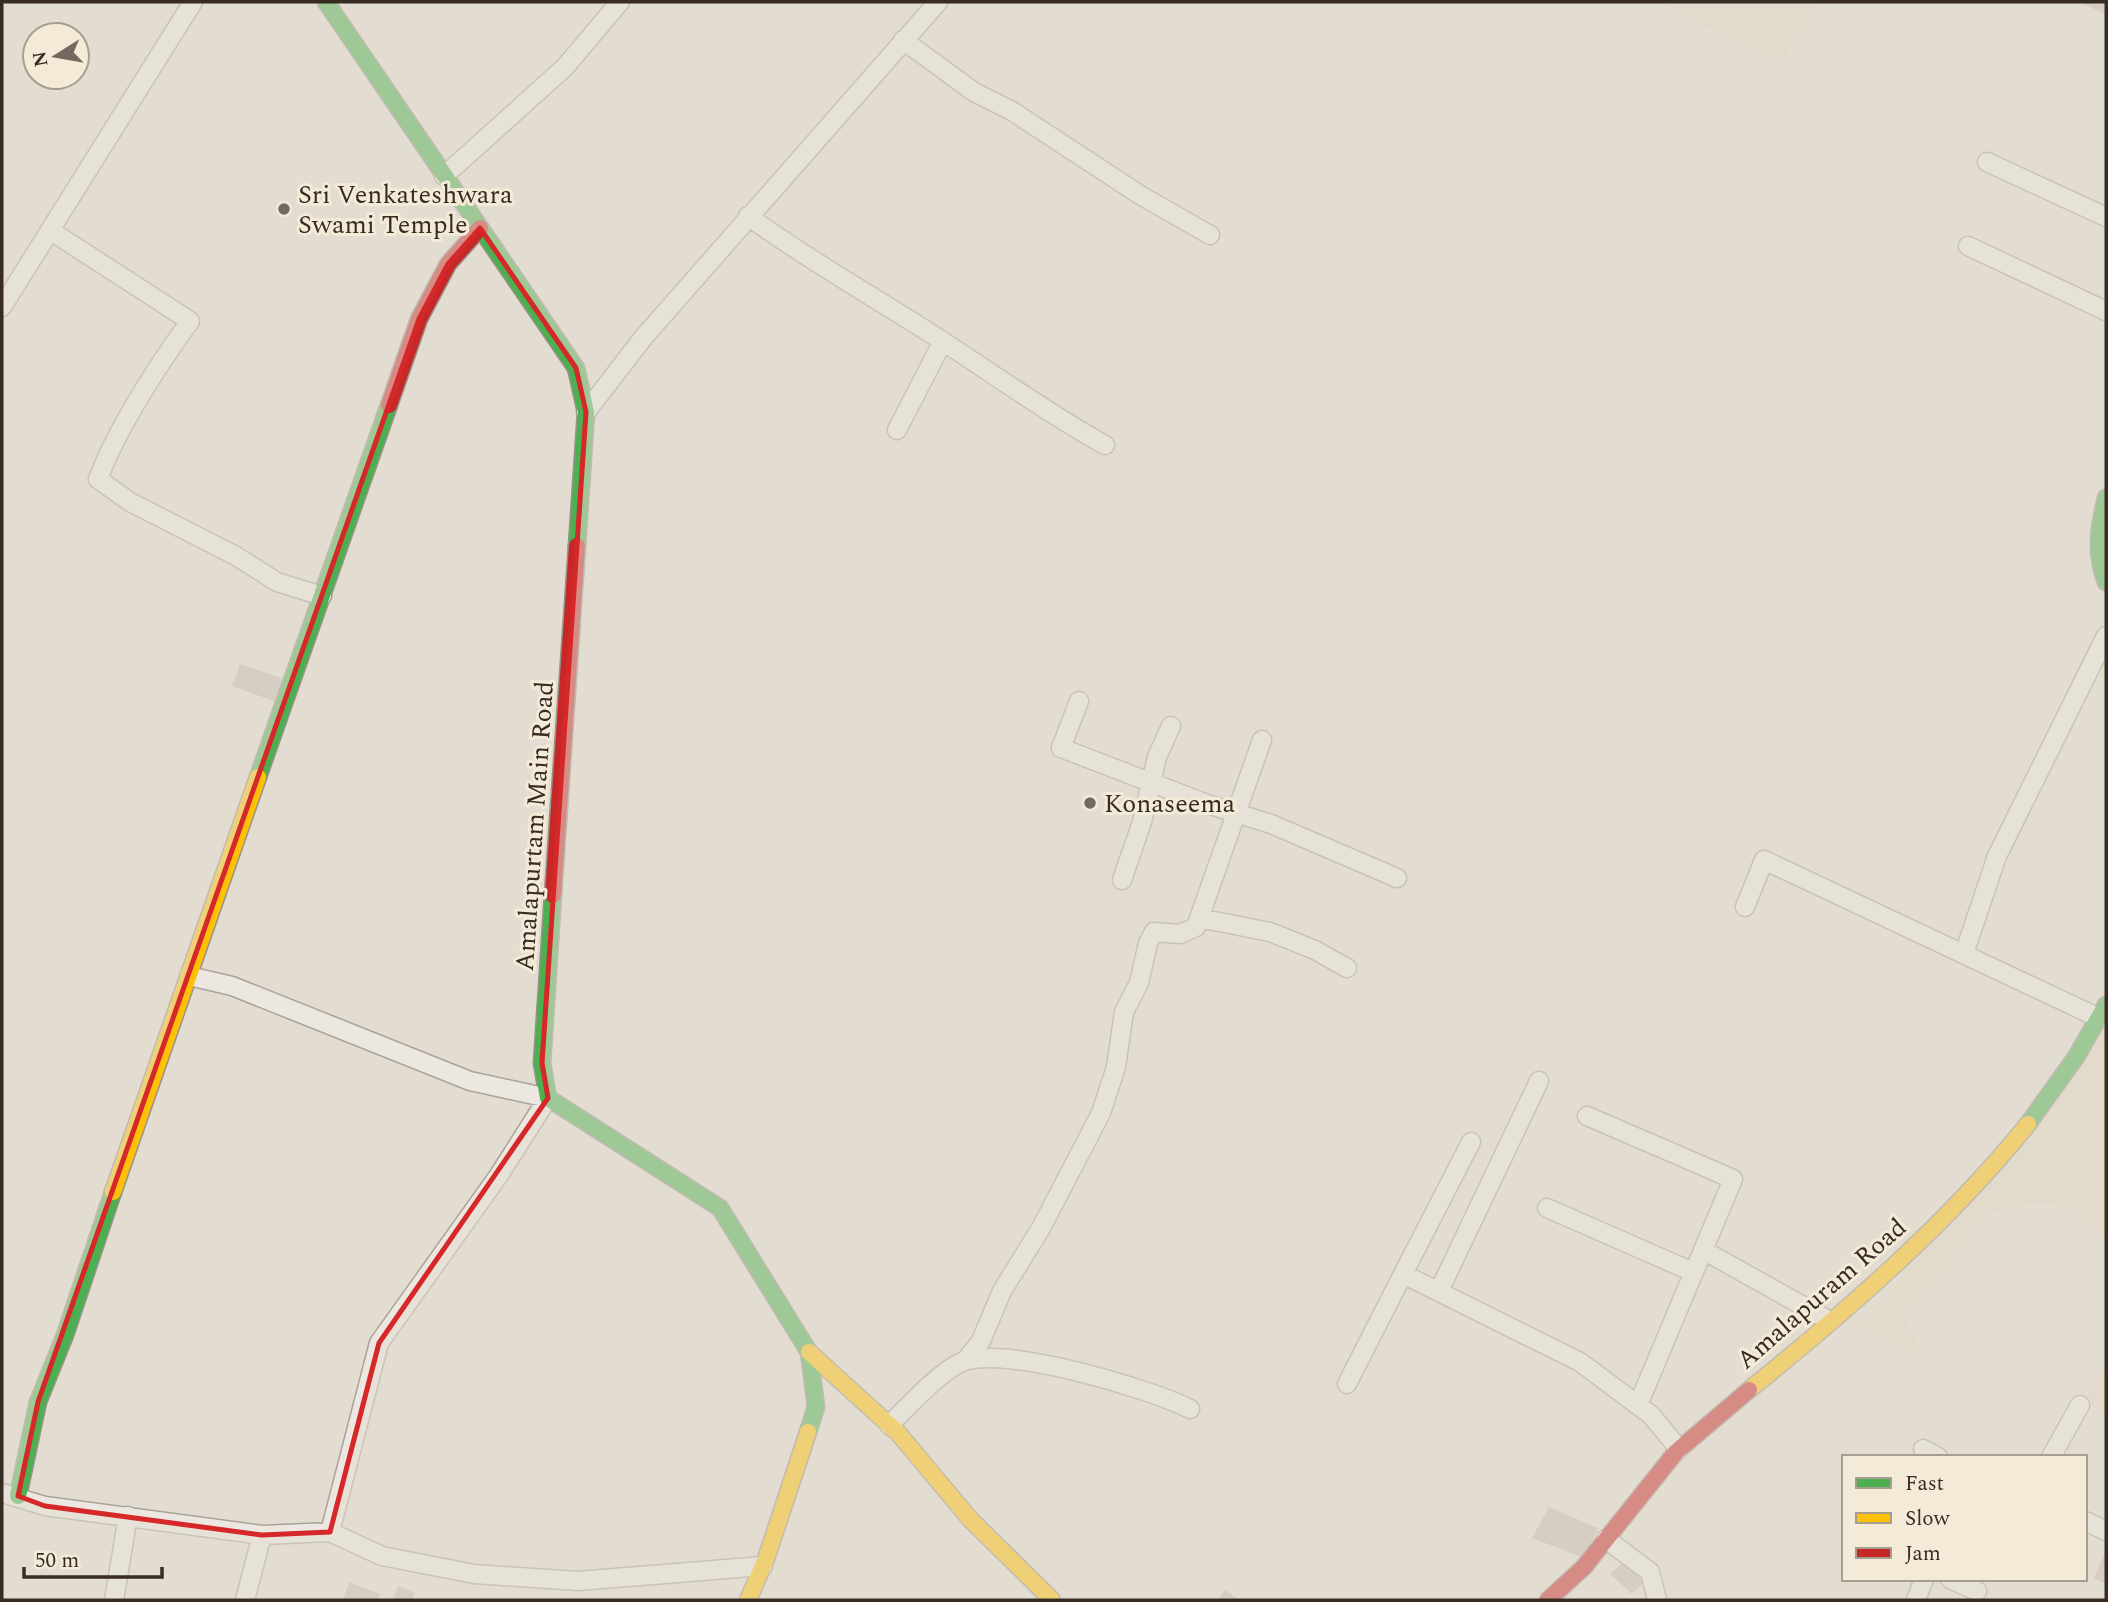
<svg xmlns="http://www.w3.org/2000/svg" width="2108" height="1602" viewBox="0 0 2108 1602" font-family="Spectral,serif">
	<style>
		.farmland { fill: #e1dac3 }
		.building { fill: #c7bcb2 }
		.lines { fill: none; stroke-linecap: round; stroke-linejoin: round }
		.street-casing { stroke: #a9a399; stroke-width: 21 }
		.fast-casing { stroke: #99928a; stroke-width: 19 }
		.slow-casing { stroke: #99928a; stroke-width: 19 }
		.jam-casing { stroke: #99928a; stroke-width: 19 }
		.street { stroke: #ece8e1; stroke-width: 18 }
		.fast { stroke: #4caf50; stroke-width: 16 }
		.slow { stroke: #ffc107; stroke-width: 16 }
		.jam { stroke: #c62828; stroke-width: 16 }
		.marked { fill: none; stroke: #d62828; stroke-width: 5; stroke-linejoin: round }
		.poi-dot { fill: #73695f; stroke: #f3ead8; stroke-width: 2.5 }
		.labels { text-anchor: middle; stroke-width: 6; stroke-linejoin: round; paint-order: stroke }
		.poi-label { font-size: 26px; fill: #372b22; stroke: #f3ead8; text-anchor: start }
		.street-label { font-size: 26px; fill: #372b22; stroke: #f3ead8 }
	</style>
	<rect width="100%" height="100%" fill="#e3ddd1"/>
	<path class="farmland" d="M1659 2H1821L1778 66Z
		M2106 1022V1239L2064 1206 2033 1204 1986 1214 1934 1285 1903 1311 1925 1359 1858 1326 1882 1302Z
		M2106 1368V1417L2087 1400 2091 1385Z"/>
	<path class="building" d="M2078 2H2106V14Z
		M240 664 284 679 276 702 232 686Z
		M1549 1507 1598 1528 1584 1558 1532 1538Z
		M2106 1551V1584L2094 1578Z
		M1627 1559 1648 1578 1632 1594 1610 1574Z
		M349 1582 380 1594 378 1600H343Z
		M398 1586 415 1593 412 1600H393Z
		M1225 1590 1240 1600H1218Z"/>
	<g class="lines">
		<defs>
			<path id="street" d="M903 40 974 92 1012 111 1140 195 1210 235
				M1987 162 2106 217
				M444 176 565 67 620 2
				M748 216C808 260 871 295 933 335 991 372 1045 412 1105 445
				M51 231 190 321C157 367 118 426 98 479L130 502 236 556 277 582 322 596
				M1968 246 2106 311
				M2 307 193 2
				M586 412 643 338 938 2
				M897 430 943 341
				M1079 701 1061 748 1207 804 1271 824 1397 878
				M1122 880 1142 822 1157 757 1171 726
				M1745 907 1764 860 2099 1018
				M1199 918 1270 932 1315 950 1347 968
				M1964 954 1997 856 2106 636
				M189 976 232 986 470 1081 548 1098 499 1175 379 1343 330 1532
				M1587 1116 1733 1179 1638 1405
				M1471 1142 1403 1274 1580 1362 1651 1415 1679 1449
				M1547 1208 1693 1272
				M1703 1250 1830 1321
				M1439 1291 1539 1081
				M965 1361 981 1341 1002 1291 1041 1228 1101 1113 1116 1067 1124 1012 1139 983 1148 943 1154 932 1180 934 1196 927 1262 740
				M1347 1384 1403 1274
				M889 1425C908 1407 939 1372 962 1362 1004 1345 1148 1388 1190 1409
				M1923 1449 1938 1457
				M2051 1457 2080 1405
				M2 1493 45 1506 262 1535 330 1532 382 1556 474 1574 578 1581 763 1566
				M2085 1521 2106 1531
				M1606 1539 1650 1572 1657 1600
				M1950 1579 1977 1591
				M114 1600 128 1516
				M245 1600 262 1535
				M1916 1600 1924 1579"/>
			<path id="fast" d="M326 2 576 368 586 412 577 546
				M2106 498C2099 526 2095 554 2106 582
				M258 777 389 405
				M553 895 542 1063 548 1098 720 1208 809 1352 816 1407 808 1432
				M2028 1124 2076 1057 2106 1005
				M18 1496 38 1402 65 1335 113 1192"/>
			<path id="slow" d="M113 1192 258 777
				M809 1352 898 1433 970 1519 1052 1600
				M1749 1390C1849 1309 1947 1224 2028 1124
				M748 1600 766 1559 808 1432"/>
			<path id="jam" d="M389 405 419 319 448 264 480 228
				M553 895 577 546
				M1548 1600 1584 1567 1676 1452 1749 1390"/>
		</defs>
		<use href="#street" class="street-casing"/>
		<use href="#fast" class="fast-casing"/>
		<use href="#slow" class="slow-casing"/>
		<use href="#jam" class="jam-casing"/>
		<use href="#street" class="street"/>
		<use href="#fast" class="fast"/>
		<use href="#slow" class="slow"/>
		<use href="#jam" class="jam"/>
	</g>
	<path d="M0 0H2108V1602H0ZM480 228 576 368 586 412 542 1063 548 1098 379 1343 330 1532 262 1535 45 1506 18 1496 38 1402 419 319 448 264Z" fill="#e3ddd1" fill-opacity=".55" fill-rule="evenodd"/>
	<path class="marked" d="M480 228 576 368 586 412 542 1063 548 1098 379 1343 330 1532 262 1535 45 1506 18 1496 38 1402 419 319 448 264Z"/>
	<g class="poi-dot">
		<circle cx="284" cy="209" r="7"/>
		<circle cx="1090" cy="803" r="7"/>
	</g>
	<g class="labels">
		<g class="poi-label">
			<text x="298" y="203">Sri Venkateshwara<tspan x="298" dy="30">Swami Temple</tspan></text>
			<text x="1104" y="812">Konaseema</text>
		</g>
		<g class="street-label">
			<text transform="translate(534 826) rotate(-86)" y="9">Amalapurtam Main Road</text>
			<text transform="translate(1821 1293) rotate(-41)" y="9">Amalapuram Road</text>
		</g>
	</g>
	<rect width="2108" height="1602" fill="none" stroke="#372b22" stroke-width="7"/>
	<rect x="1842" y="1455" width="245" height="126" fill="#f3ead8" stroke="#a89e8f" stroke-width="2"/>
	<rect x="1856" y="1478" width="35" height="10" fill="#4caf50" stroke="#a89e8f" stroke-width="2"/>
	<text x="1905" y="1490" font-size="21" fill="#372b22">Fast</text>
	<rect x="1856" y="1513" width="35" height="10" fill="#ffc107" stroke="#a89e8f" stroke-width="2"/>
	<text x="1905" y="1525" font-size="21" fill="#372b22">Slow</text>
	<rect x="1856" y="1548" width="35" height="10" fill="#c62828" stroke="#a89e8f" stroke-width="2"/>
	<text x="1905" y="1560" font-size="21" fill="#372b22">Jam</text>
	<g transform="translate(56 56) rotate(259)"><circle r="33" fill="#f3ead8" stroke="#a89e8f" stroke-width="2"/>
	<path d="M0-5L12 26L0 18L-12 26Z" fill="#73695f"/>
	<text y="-10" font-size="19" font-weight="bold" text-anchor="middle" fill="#372b22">N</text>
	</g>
	<path d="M24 1567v10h138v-10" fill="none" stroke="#372b22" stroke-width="3.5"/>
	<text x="35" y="1567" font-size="21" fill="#372b22" stroke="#f3ead8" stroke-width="5" paint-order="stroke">50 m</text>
</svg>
